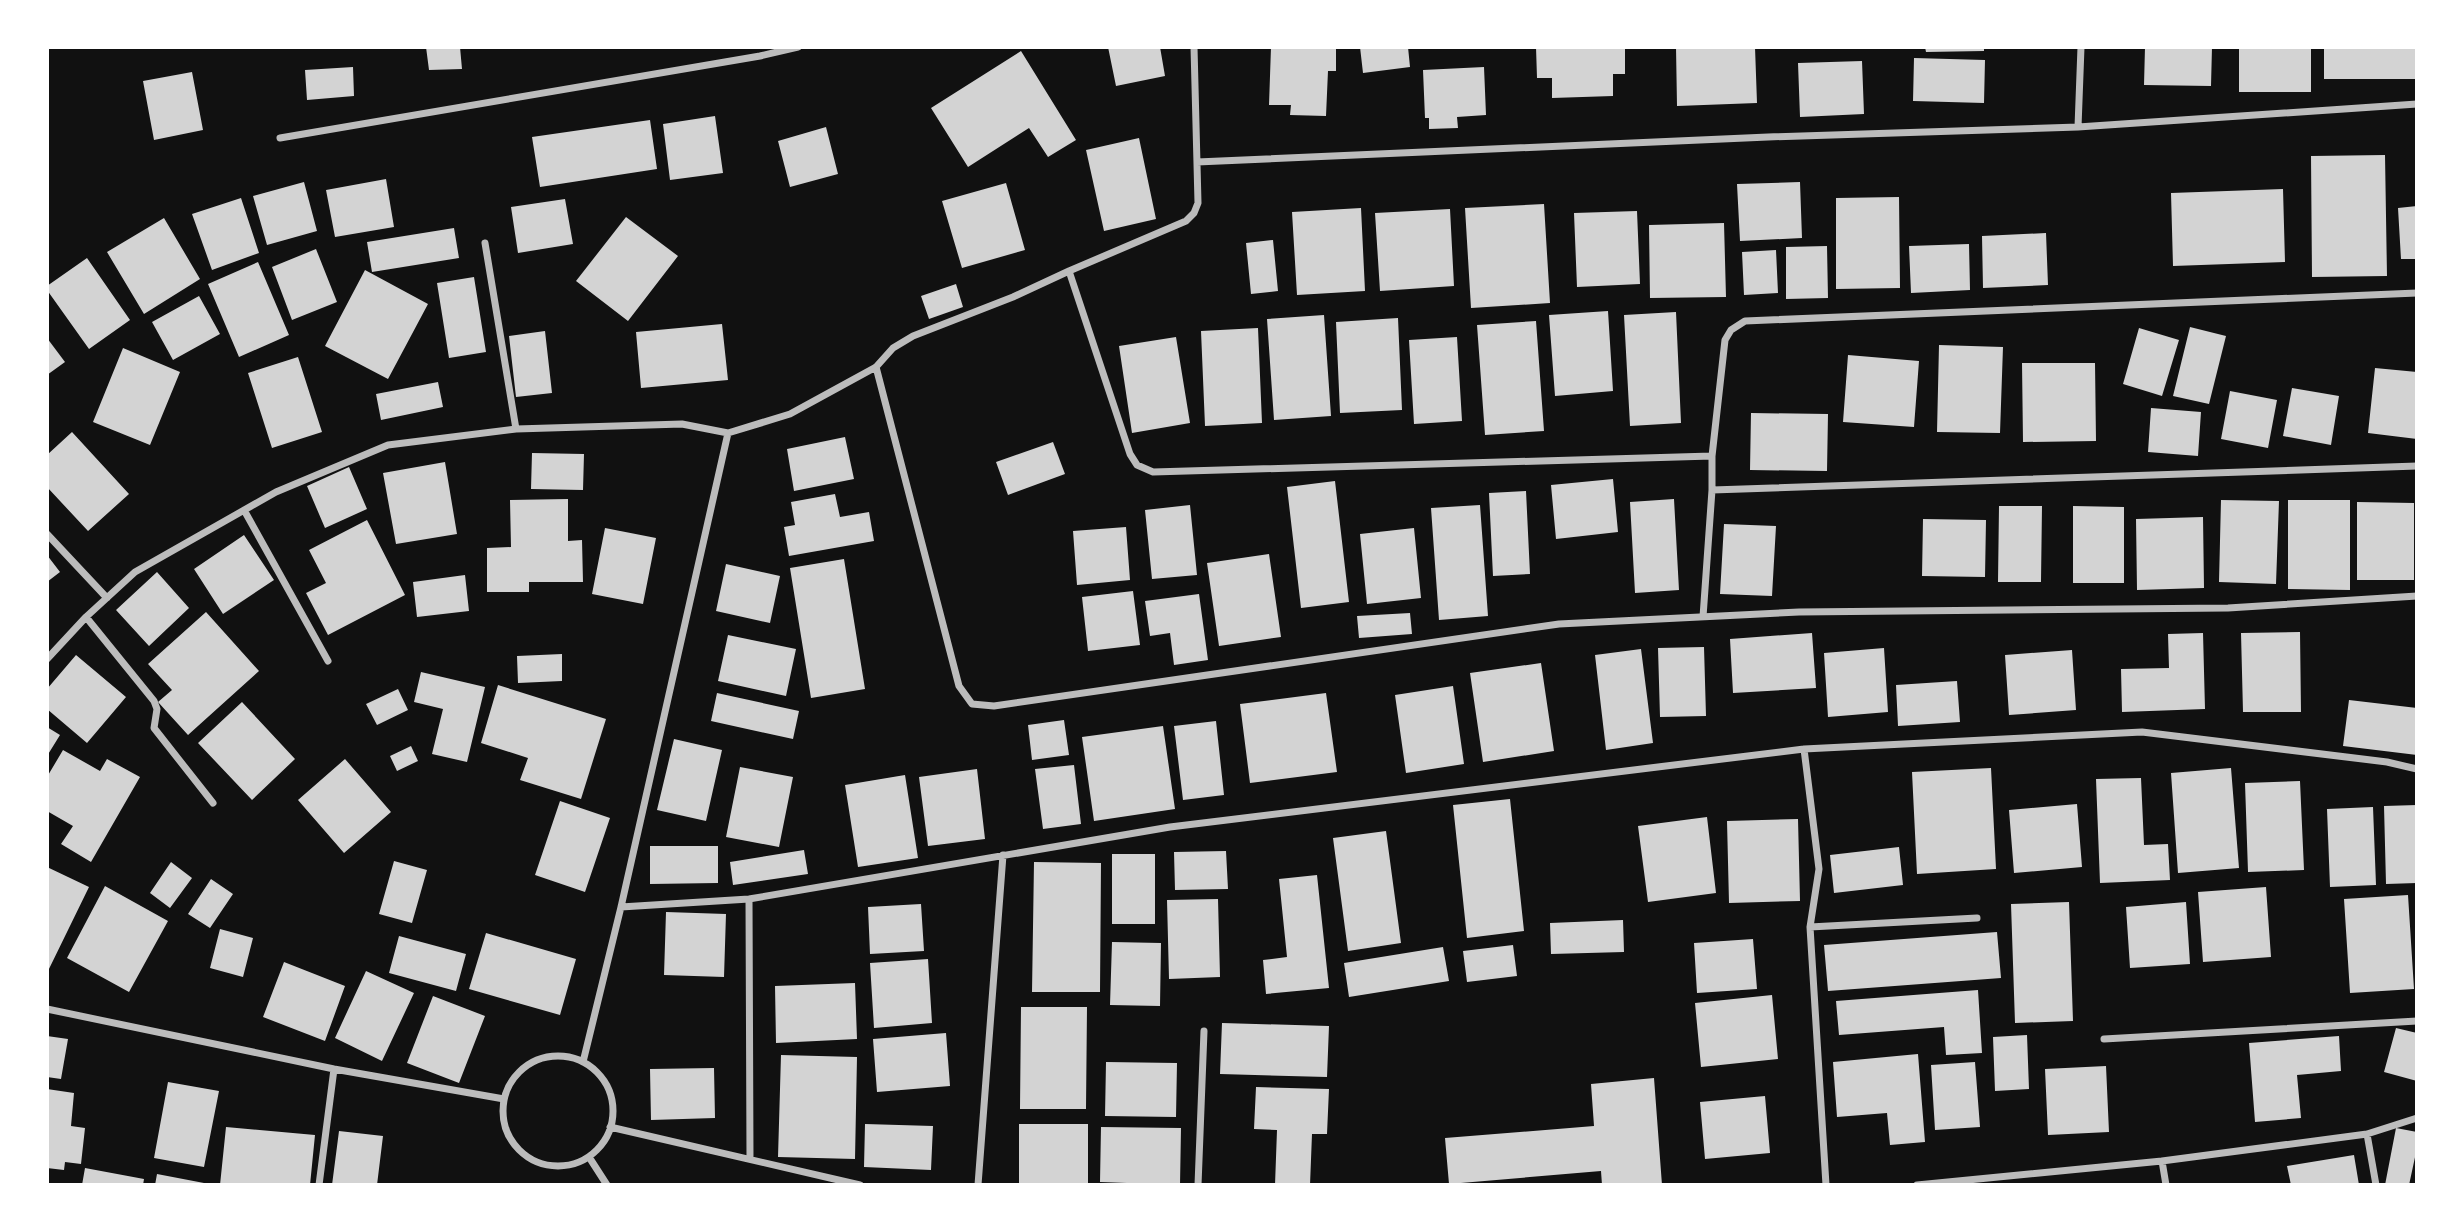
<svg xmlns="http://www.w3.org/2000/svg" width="2464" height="1232" viewBox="0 0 2464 1232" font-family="Lora,serif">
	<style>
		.building { fill: #d3d3d3 }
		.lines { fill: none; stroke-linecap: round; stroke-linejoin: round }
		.minor { stroke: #bcbcbc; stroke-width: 7 }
	</style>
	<rect width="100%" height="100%" fill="#111"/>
	<path class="building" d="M426 47H460L462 69 429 70Z
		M1108 47H1160L1165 76 1116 86Z
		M1271 47H1336V71H1328L1326 116 1290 115 1291 105H1269Z
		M1360 47H1408L1410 67 1363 73Z
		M1536 47H1625V74H1613V96L1552 98V78H1537Z
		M1676 47H1755L1757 103 1677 106Z
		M1925 47H1984V51L1926 52Z
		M2145 47H2212L2211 86 2144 85Z
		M2239 47H2311V92H2239Z
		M2324 47H2417V79H2324Z
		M1021 51 1076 140 1048 157 1029 128 968 167 931 108Z
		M1914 58 1985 60 1984 103 1913 101Z
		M1862 61 1864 114 1800 117 1798 63Z
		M353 67 354 96 307 100 305 70Z
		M1484 67 1486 115 1457 117 1458 128 1429 129V118H1425L1423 70Z
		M192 72 203 130 154 140 143 81Z
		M715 116 723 173 670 180 663 124Z
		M650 120 657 169 540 187 532 137Z
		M826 127 838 174 790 187 778 141Z
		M1139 138 1156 219 1104 231 1086 150Z
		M2385 155 2387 276 2312 277 2311 156Z
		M386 179 394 227 335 237 326 190Z
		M304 182 317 231 267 245 253 196Z
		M1800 182 1802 238 1740 241 1737 184Z
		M1006 183 1025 250 962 268 942 201Z
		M2283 189 2285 262 2173 266 2171 193Z
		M1899 197 1900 288 1836 289V198Z
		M241 198 259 253 212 270 192 214Z
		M565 199 573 244 518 253 511 207Z
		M1544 204 1550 303 1471 308 1465 208Z
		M2417 206V259H2401L2398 208Z
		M1361 208 1365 291 1297 295 1292 212Z
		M1450 209 1454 286 1380 291 1375 213Z
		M1637 211 1640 284 1577 287 1574 213Z
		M626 217 678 256 628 321 576 281Z
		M164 218 200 279 144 314 107 252Z
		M1724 223 1726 297 1650 298 1649 225Z
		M454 228 459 258 372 272 367 242Z
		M2046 233 2048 285 1983 288 1982 236Z
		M1273 240 1278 291 1251 294 1246 243Z
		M1969 244 1970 290 1911 293 1909 246Z
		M1827 246 1828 298 1786 299V247Z
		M316 249 337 302 292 320 272 267Z
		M1776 250 1778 293 1744 295 1742 252Z
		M87 258 130 320 89 349 47 290V286Z
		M258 262 289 335 239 357 208 284Z
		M365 270 428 304 388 379 325 346Z
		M474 277 486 352 449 358 437 283Z
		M956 284 963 307 929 319 921 296Z
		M199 296 220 334 173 360 152 322Z
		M1608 311 1613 391 1555 396 1549 315Z
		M1676 312 1681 423 1630 426 1624 315Z
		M1324 315 1331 416 1274 420 1267 319Z
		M1398 318 1402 410 1340 413 1336 322Z
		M1536 321 1544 431 1485 435 1477 325Z
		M722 324 728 380 641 388 636 332Z
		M2190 327 2226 336 2209 404 2173 396Z
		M1258 328 1262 423 1205 426 1201 331Z
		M2139 328 2179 340 2162 396 2123 384Z
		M545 331 552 393 516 397 509 336Z
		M1176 337 1190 423 1132 433 1119 346Z
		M1457 337 1462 421 1414 424 1409 340Z
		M47 338 65 362 47 375Z
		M1939 345 2003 347 2000 433 1937 432Z
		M123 348 180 372 150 445 93 422Z
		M1848 355 1919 361 1914 427 1843 422Z
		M298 357 322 432 272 448 248 373Z
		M2022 363H2095L2096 441 2023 442Z
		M2375 368 2417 372V439L2368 433Z
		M438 382 443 407 381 420 376 394Z
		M2292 388 2339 396 2331 445 2283 436Z
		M2230 391 2277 400 2268 448 2221 439Z
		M2151 408 2201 412 2198 456 2148 452Z
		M1751 413 1828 414 1827 471 1750 470Z
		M72 432 129 494 88 531 47 487V455Z
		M845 437 854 479 794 491 787 449Z
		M1053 442 1065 474 1008 495 996 462Z
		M532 453 584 454 583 490 531 489Z
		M445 462 457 534 396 544 383 473Z
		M349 467 367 509 325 528 307 486Z
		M1613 479 1618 532 1556 539 1551 485Z
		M1335 481 1349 602 1301 608 1287 487Z
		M1526 491 1530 574 1493 576 1489 493Z
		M835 494 840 517 869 512 874 541 789 556 784 527 795 525 791 502Z
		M568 499V541L582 540 583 582H529V592H487V548L511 547 510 500Z
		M1674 499 1679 590 1635 593 1630 502Z
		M2221 500 2279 501 2276 584 2219 582Z
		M2288 500H2350V590L2288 589Z
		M2357 502 2414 503V580H2357Z
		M1190 505 1197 575 1152 579 1145 510Z
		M1480 505 1488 616 1439 620 1431 508Z
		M1999 506H2042L2041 582H1998Z
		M2073 506 2124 507V583H2073Z
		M2203 517 2204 588 2137 590 2136 519Z
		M1923 519 1986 520 1985 577 1922 576Z
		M367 520 405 595 328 635 306 593 326 583 309 550Z
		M1724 524 1776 526 1772 596 1720 594Z
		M1126 527 1130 580 1077 585 1073 531Z
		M605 528 656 538 643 604 592 594Z
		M1414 528 1421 598 1367 604 1360 534Z
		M244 535 274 580 223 614 194 569Z
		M1269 554 1281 637 1219 646 1207 563Z
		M47 555 60 572 47 582Z
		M844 559 865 689 811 698 790 568Z
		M726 564 780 576 770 623 716 611Z
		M157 572 189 608 149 646 116 610Z
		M465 575 469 611 417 617 413 582Z
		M1133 591 1140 645 1088 651 1082 597Z
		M1199 594 1208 660 1174 665 1170 633 1150 636 1145 601Z
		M206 612 259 671 188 735 158 702 172 690 148 664Z
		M1410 613 1412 634 1359 638 1357 616Z
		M2300 632 2301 712H2243L2241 633Z
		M1812 633 1816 688 1733 693 1730 639Z
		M2203 633 2205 709 2122 712 2121 669 2169 668 2168 634Z
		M728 635 796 649 786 696 718 681Z
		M1704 647 1706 716 1660 717 1658 648Z
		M1884 648 1888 712 1828 717 1824 653Z
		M1641 649 1653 743 1606 750 1595 655Z
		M2072 650 2076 710 2009 715 2005 655Z
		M562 654V681L518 683 517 656Z
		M76 655 126 697 87 743 47 709V689Z
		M1541 663 1554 751 1483 762 1470 673Z
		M421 672 485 687 467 762 432 754 443 709 414 702Z
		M1957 681 1960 722 1898 726 1896 685Z
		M498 685 606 719 581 799 520 780 528 758 481 743Z
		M1453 686 1464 764 1406 773 1395 695Z
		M398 689 408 710 377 725 366 704Z
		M717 693 799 711 793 739 711 721Z
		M1326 693 1337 772 1250 783 1240 704Z
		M2349 700 2417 708V755L2343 746Z
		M242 702 295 759 252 800 198 743Z
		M1064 720 1069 755 1032 760 1028 725Z
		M1216 721 1224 795 1183 800 1174 726Z
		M1163 726 1175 809 1094 821 1082 737Z
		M47 727 60 735 47 756Z
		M674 739 722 750 706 821 657 810Z
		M411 746 418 761 397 771 390 756Z
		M63 750 100 771 107 759 140 777 91 862 61 844 73 826 47 811V777Z
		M345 759 391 812 344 853 298 800Z
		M1074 765 1081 824 1043 829 1035 769Z
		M740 767 793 777 779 847 726 837Z
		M1991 768 1996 869 1917 874 1912 772Z
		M2231 768 2239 868 2178 873 2171 773Z
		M977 769 985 839 928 846 919 777Z
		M905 775 918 858 858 867 845 785Z
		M2141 778 2144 845 2168 844 2170 880 2100 883 2096 779Z
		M2300 781 2304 870 2248 872 2245 783Z
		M1510 799 1524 931 1467 938 1453 805Z
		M560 801 610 818 585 892 535 875Z
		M2077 804 2082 867 2014 873 2009 810Z
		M2417 805V883L2386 884 2384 806Z
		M2373 807 2376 885 2330 887 2327 809Z
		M1707 817 1716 893 1648 902 1638 826Z
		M1798 819 1800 901 1729 903 1727 821Z
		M1386 831 1401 943 1348 951 1333 838Z
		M650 846H718V883L650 884Z
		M1899 847 1903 885 1834 893 1830 855Z
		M804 850 808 874 733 885 730 862Z
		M1226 851 1228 889 1175 890 1174 852Z
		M1112 854H1155V924H1112Z
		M394 861 427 870 412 923 379 914Z
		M171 862 192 878 170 908 150 893Z
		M1034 862 1101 863 1100 992H1032Z
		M47 867 89 887 47 973Z
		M1317 875 1329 988 1266 994 1263 960 1287 957 1279 879Z
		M211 879 233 894 210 928 188 914Z
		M105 886 168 921 129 992 67 958Z
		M2266 887 2271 957 2203 962 2198 892Z
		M2408 895 2414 989 2350 993 2344 899Z
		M1218 899 1220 977 1169 979 1167 900Z
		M2069 902 2073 1021 2015 1023 2011 904Z
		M2186 902 2190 964 2130 968 2126 907Z
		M921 904 924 951 870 954 868 907Z
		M666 912 726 914 724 977 664 975Z
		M1623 920 1624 952 1551 954 1550 923Z
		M220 929 253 938 243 977 210 968Z
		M1997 932 2001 978 1828 991 1824 945Z
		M486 933 576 959 560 1015 469 989Z
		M399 936 466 954 456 991 389 973Z
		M1753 939 1757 989 1697 993 1694 943Z
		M1112 942 1161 943 1160 1006 1110 1005Z
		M1513 945 1517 976 1467 982 1463 951Z
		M1443 947 1449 981 1349 997 1344 963Z
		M928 959 932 1023 874 1028 870 963Z
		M284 962 345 986 325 1041 263 1017Z
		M366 971 414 993 382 1061 335 1038Z
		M855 983 857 1039 776 1043 775 986Z
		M1978 990 1982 1053 1946 1055 1944 1027 1839 1035 1836 1001Z
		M1772 995 1778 1059 1701 1067 1695 1003Z
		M433 996 485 1016 459 1083 407 1063Z
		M1021 1007H1087L1086 1109H1020Z
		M1222 1023 1329 1026 1327 1077 1220 1074Z
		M2396 1028 2417 1033V1081L2384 1072Z
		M946 1033 950 1086 877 1092 873 1039Z
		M2027 1035 2029 1089 1995 1091 1993 1037Z
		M47 1036 68 1039 61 1079 47 1077Z
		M2339 1036 2341 1071 2297 1075 2301 1118 2255 1122 2249 1043Z
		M1918 1054 1925 1142 1890 1145 1887 1113 1837 1117 1833 1062Z
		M781 1055 857 1057 855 1159 778 1157Z
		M1106 1062 1177 1063 1176 1117 1105 1116Z
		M1975 1062 1980 1127 1935 1130 1931 1065Z
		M2106 1066 2109 1132 2048 1135 2045 1069Z
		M714 1068 715 1118 651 1120 650 1069Z
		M1654 1078 1662 1185H1602L1601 1171 1449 1184 1445 1138 1594 1126 1591 1084Z
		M168 1082 219 1091 204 1167 154 1158Z
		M1256 1087 1329 1089 1327 1134H1312L1310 1185H1275L1277 1130 1254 1129Z
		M47 1089 74 1093 71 1126 85 1128 81 1164 65 1162 64 1170 47 1168Z
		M1765 1096 1770 1153 1705 1159 1700 1102Z
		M865 1124 933 1126 931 1170 864 1167Z
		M1019 1124H1088V1185H1019Z
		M226 1127 315 1135 310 1185H220Z
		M1101 1127 1181 1128 1180 1185 1100 1182Z
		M2396 1128 2417 1132V1148L2409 1185H2385Z
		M339 1131 383 1136 377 1185H332Z
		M2354 1155 2359 1185H2291L2287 1166Z
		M85 1168 144 1179 143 1185H82Z
		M157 1174 204 1183V1185H155Z"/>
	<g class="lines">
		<path class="minor" d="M2078 127 2081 47
			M280 138 760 56 798 47
			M1197 162 1768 137 2078 127 2417 104
			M485 243 516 429
			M1069 271 1130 454 1137 465 1153 472 1712 456
			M876 367 959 686 972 704 994 706 1559 624 1799 612 2228 608 2417 596
			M1712 490 2417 466
			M244 510 328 661
			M47 534 107 598
			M86 617 154 701 157 709 154 728 213 803
			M1703 617 1712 490V456L1725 340 1731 330 1745 321 2417 293
			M47 659 86 617 135 572 276 492 388 445 516 429 682 424 728 433 790 414 876 367 893 348 913 336 1013 297 1069 271 1186 221 1194 213 1198 203 1194 47
			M1804 749 1819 869 1810 927 1826 1185
			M749 899 750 1159
			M621 907 749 899 1170 827 1804 749 2142 732 2387 762 2417 769
			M1810 927 1977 918
			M47 1009 334 1069 504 1099
			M2104 1039 2417 1021
			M503 1111a55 55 0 1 1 110 0a55 55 0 1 1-110 0Z
			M583 1062 621 907 728 433
			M610 1127 860 1185
			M2367 1134 2376 1185
			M589 1157 607 1185
			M2162 1161 2166 1185
			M319 1185 334 1069
			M978 1185 1003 855
			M1198 1185 1204 1031
			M1917 1185 2162 1161 2367 1134 2417 1118"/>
	</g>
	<rect width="2464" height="1232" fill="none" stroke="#ffffff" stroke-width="98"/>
</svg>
